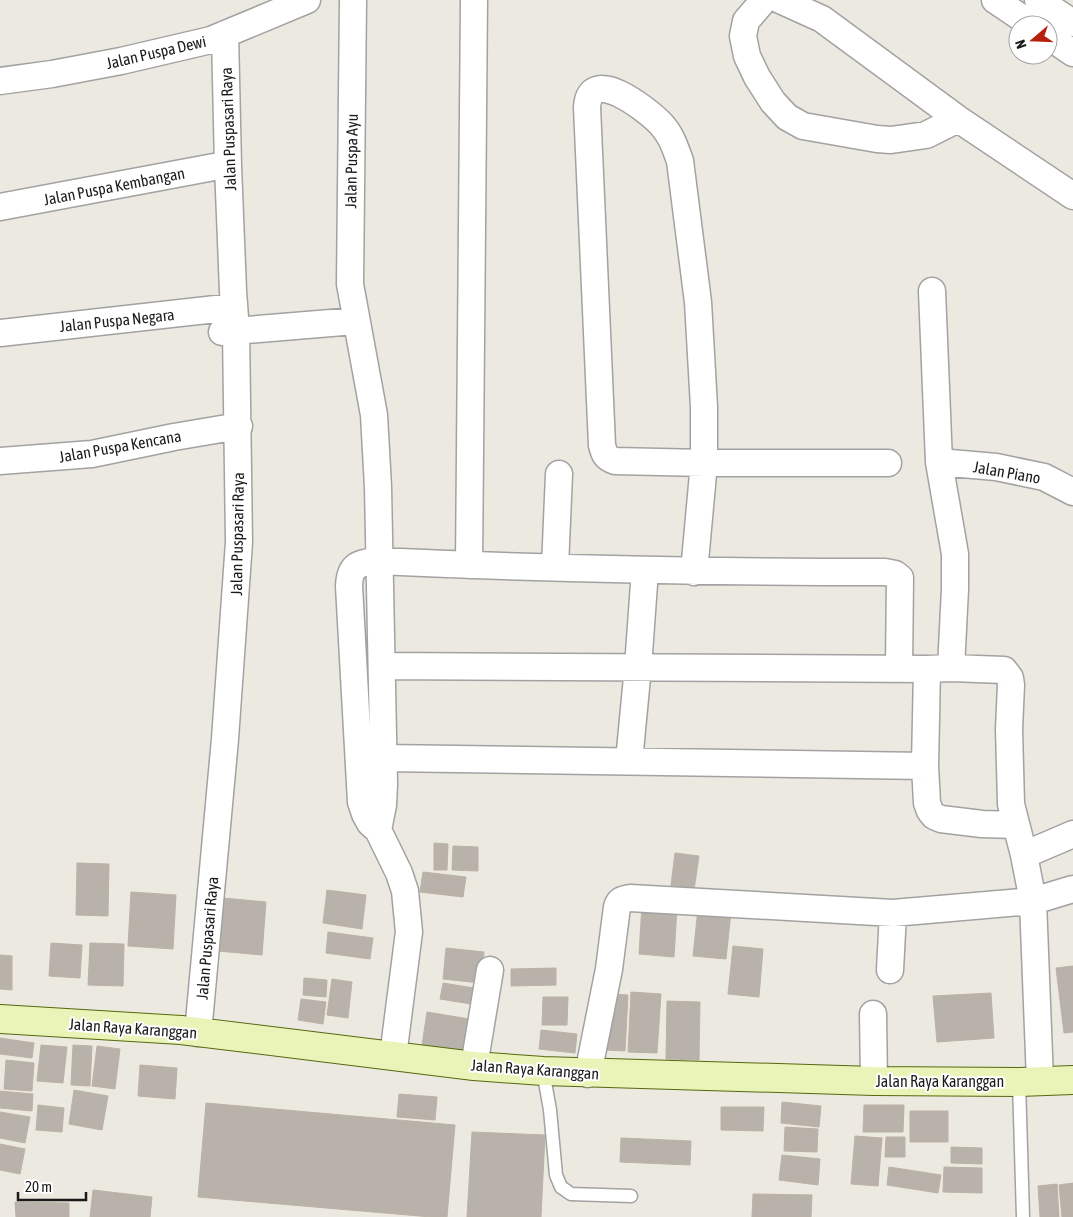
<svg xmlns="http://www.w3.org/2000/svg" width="1073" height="1217" viewBox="0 0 1073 1217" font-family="'Asap Condensed',sans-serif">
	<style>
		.building { fill: #b8b2ab; stroke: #bcb2a5 }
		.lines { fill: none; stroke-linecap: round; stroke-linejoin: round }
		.lane-casing { stroke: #a2a2a2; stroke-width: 15 }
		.street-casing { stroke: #a2a2a2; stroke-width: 29 }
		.secondary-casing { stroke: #55680d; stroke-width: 30 }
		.lane { stroke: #fff; stroke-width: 12 }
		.street { stroke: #fff; stroke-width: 26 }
		.secondary { stroke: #ebf4b8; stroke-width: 28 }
		.labels { text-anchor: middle; stroke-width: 4; stroke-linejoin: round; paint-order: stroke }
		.street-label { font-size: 16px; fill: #1b1b1b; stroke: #fff }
	</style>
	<rect width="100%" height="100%" fill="#ece9e1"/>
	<path class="building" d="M434 843 448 844 447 870H434Z
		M453 846 478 847V871L452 870Z
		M675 853 699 856 693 897 670 893Z
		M77 863 109 864 108 916 76 915Z
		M423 872 466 877 463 897 420 892Z
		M327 890 366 895 362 929 323 923Z
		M131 892 176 895 173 949 128 946Z
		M223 898 266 902 262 955 218 951Z
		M642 905 677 908 674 957 639 954Z
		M698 909 731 912 726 959 693 956Z
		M328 932 373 938 370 959 326 953Z
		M51 943 82 945 80 978 49 976Z
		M90 943 124 944 123 986 88 985Z
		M733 946 763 949 759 997 728 994Z
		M446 948 484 952 480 983 443 979Z
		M0 955 12 956V990L0 989Z
		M1073 966V1032L1064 1033 1056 968Z
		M556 968V985L511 986V969Z
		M304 978 327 980 326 997 303 995Z
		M332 979 352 982 348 1018 327 1015Z
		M443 983 480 989 477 1005 440 999Z
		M631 992 661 994 657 1053 628 1052Z
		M991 993 994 1038 937 1042 933 996Z
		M610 994 628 995 625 1051 606 1050Z
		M543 997H568L567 1025H542Z
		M301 999 326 1002 323 1024 298 1020Z
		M667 1001 700 1002 699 1060 666 1059Z
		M427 1012 475 1020 469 1053 422 1045Z
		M541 1030 577 1034 575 1053 539 1049Z
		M0 1038 34 1043 32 1058 0 1054Z
		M41 1045 67 1047 63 1083 37 1081Z
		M73 1045 92 1046 90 1086 71 1085Z
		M97 1046 120 1049 115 1089 92 1086Z
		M6 1060 34 1063 32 1091 4 1089Z
		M140 1065 177 1068 175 1099 138 1096Z
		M74 1090 108 1096 102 1130 69 1124Z
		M0 1091 33 1094 32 1111 0 1108Z
		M399 1094 437 1097 435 1120 397 1117Z
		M782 1102 821 1106 819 1127 781 1123Z
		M206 1103 455 1125 447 1217H431L198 1197Z
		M38 1105 64 1108 62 1132 36 1130Z
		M864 1105H904L903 1132H863Z
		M721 1107H764L763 1131 721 1130Z
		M910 1111H948V1142H910Z
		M0 1112 30 1117 25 1143 0 1138Z
		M785 1127 818 1129 817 1152 784 1151Z
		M472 1132 545 1135 541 1217H467Z
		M855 1136 882 1138 878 1186 851 1184Z
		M886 1137H905V1157H885Z
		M621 1138 691 1141 690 1165 620 1162Z
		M0 1144 25 1149 20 1174 0 1170Z
		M951 1147 982 1148V1164L951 1163Z
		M782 1155 820 1159 818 1185 779 1180Z
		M889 1167 941 1175 938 1193 887 1185Z
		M944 1167 982 1168V1193L943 1192Z
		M1073 1183V1217H1062L1059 1185Z
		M1057 1184 1059 1217H1040L1038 1186Z
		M93 1190 152 1197 150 1217H90Z
		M753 1194 812 1195 811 1217H752Z
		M15 1202 69 1203V1217H16Z"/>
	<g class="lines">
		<defs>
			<path id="lane" d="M543 1071 550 1110 556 1175 561 1187 571 1194 631 1196
				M1019 1082 1023 1217"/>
			<path id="street" d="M353 0 350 284 374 415 378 487 384 785 383 805 378 830
				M764 0 746 21 743 36 747 56 757 77 773 102 787 117 803 126 877 139 891 140 926 135 958 119
				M780 0 822 19 958 119 1073 196
				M995 0 1032 25
				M1038 0 1073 23
				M1048 36 1073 53
				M0 81 52 74 121 61 211 40 307 0
				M0 207 214 167 228 166
				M932 291 939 462 955 554V589L951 668
				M222 332 355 321
				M0 333 234 307
				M0 461 92 454 174 437 239 426
				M939 462 996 467 1044 477 1073 492
				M469 565 474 0
				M555 567 559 474
				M694 572 704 463V407L698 302 680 161C675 147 671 134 660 123 647 110 590 64 587 107L602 445C604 454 606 458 615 461L704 463H888
				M382 666 927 669 951 668 1004 670 1010 678 1011 685 1009 729 1011 804 1024 855 1033 901 1040 1081
				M927 669 925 766 927 803 930 811 934 816 941 819 982 824 1015 825
				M384 758 925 766
				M629 761 638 667 645 570
				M1024 855 1073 834
				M890 970 893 913
				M873 1014 874 1081
				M198 1033 225 739 239 542 236 331 233 291 228 166 225 34
				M393 1056 409 932 405 891 399 873 378 830 370 823 365 814 361 802 349 586C350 564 359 563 378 561 547 569 716 572 885 572L895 574 900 578 899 668
				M474 1066 490 970
				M588 1074 609 969 617 907C619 900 623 899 630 898L893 913 1033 901 1073 889"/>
			<path id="secondary" d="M0 1019 181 1030 474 1066 543 1071 874 1081 1019 1082 1073 1080"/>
		</defs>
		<use href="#lane" class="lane-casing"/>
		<use href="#street" class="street-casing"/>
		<use href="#secondary" class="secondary-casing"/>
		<use href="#lane" class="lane"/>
		<use href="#street" class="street"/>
		<use href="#secondary" class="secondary"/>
	</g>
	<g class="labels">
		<g class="street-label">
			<text transform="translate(156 52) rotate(-13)" y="6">Jalan Puspa Dewi</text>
			<text transform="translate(228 129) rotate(-92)" y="6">Jalan Puspasari Raya</text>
			<text transform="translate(351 161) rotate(-89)" y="6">Jalan Puspa Ayu</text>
			<text transform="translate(114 186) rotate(-11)" y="6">Jalan Puspa Kembangan</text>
			<text transform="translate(117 320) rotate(-6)" y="6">Jalan Puspa Negara</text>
			<text transform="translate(120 446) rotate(-10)" y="6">Jalan Puspa Kencana</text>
			<text transform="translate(1007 472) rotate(10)" y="6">Jalan Piano</text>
			<text transform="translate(237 534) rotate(-89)" y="6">Jalan Puspasari Raya</text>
			<text transform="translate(207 938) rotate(-85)" y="6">Jalan Puspasari Raya</text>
			<text transform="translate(133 1028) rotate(4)" y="6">Jalan Raya Karanggan</text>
			<text transform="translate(535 1069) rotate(4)" y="6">Jalan Raya Karanggan</text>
			<text x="940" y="1087">Jalan Raya Karanggan</text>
		</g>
	</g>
	<g transform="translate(1033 40) rotate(251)"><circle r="24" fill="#ffffff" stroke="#a4a4a4"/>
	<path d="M0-4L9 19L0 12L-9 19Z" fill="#b7200f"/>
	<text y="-8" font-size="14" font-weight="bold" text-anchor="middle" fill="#1b1b1b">N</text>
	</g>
	<path d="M18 1192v8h68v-8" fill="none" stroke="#1b1b1b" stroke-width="2.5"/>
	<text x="25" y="1192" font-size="15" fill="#1b1b1b" stroke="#ffffff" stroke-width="4" paint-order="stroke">20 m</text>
</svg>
